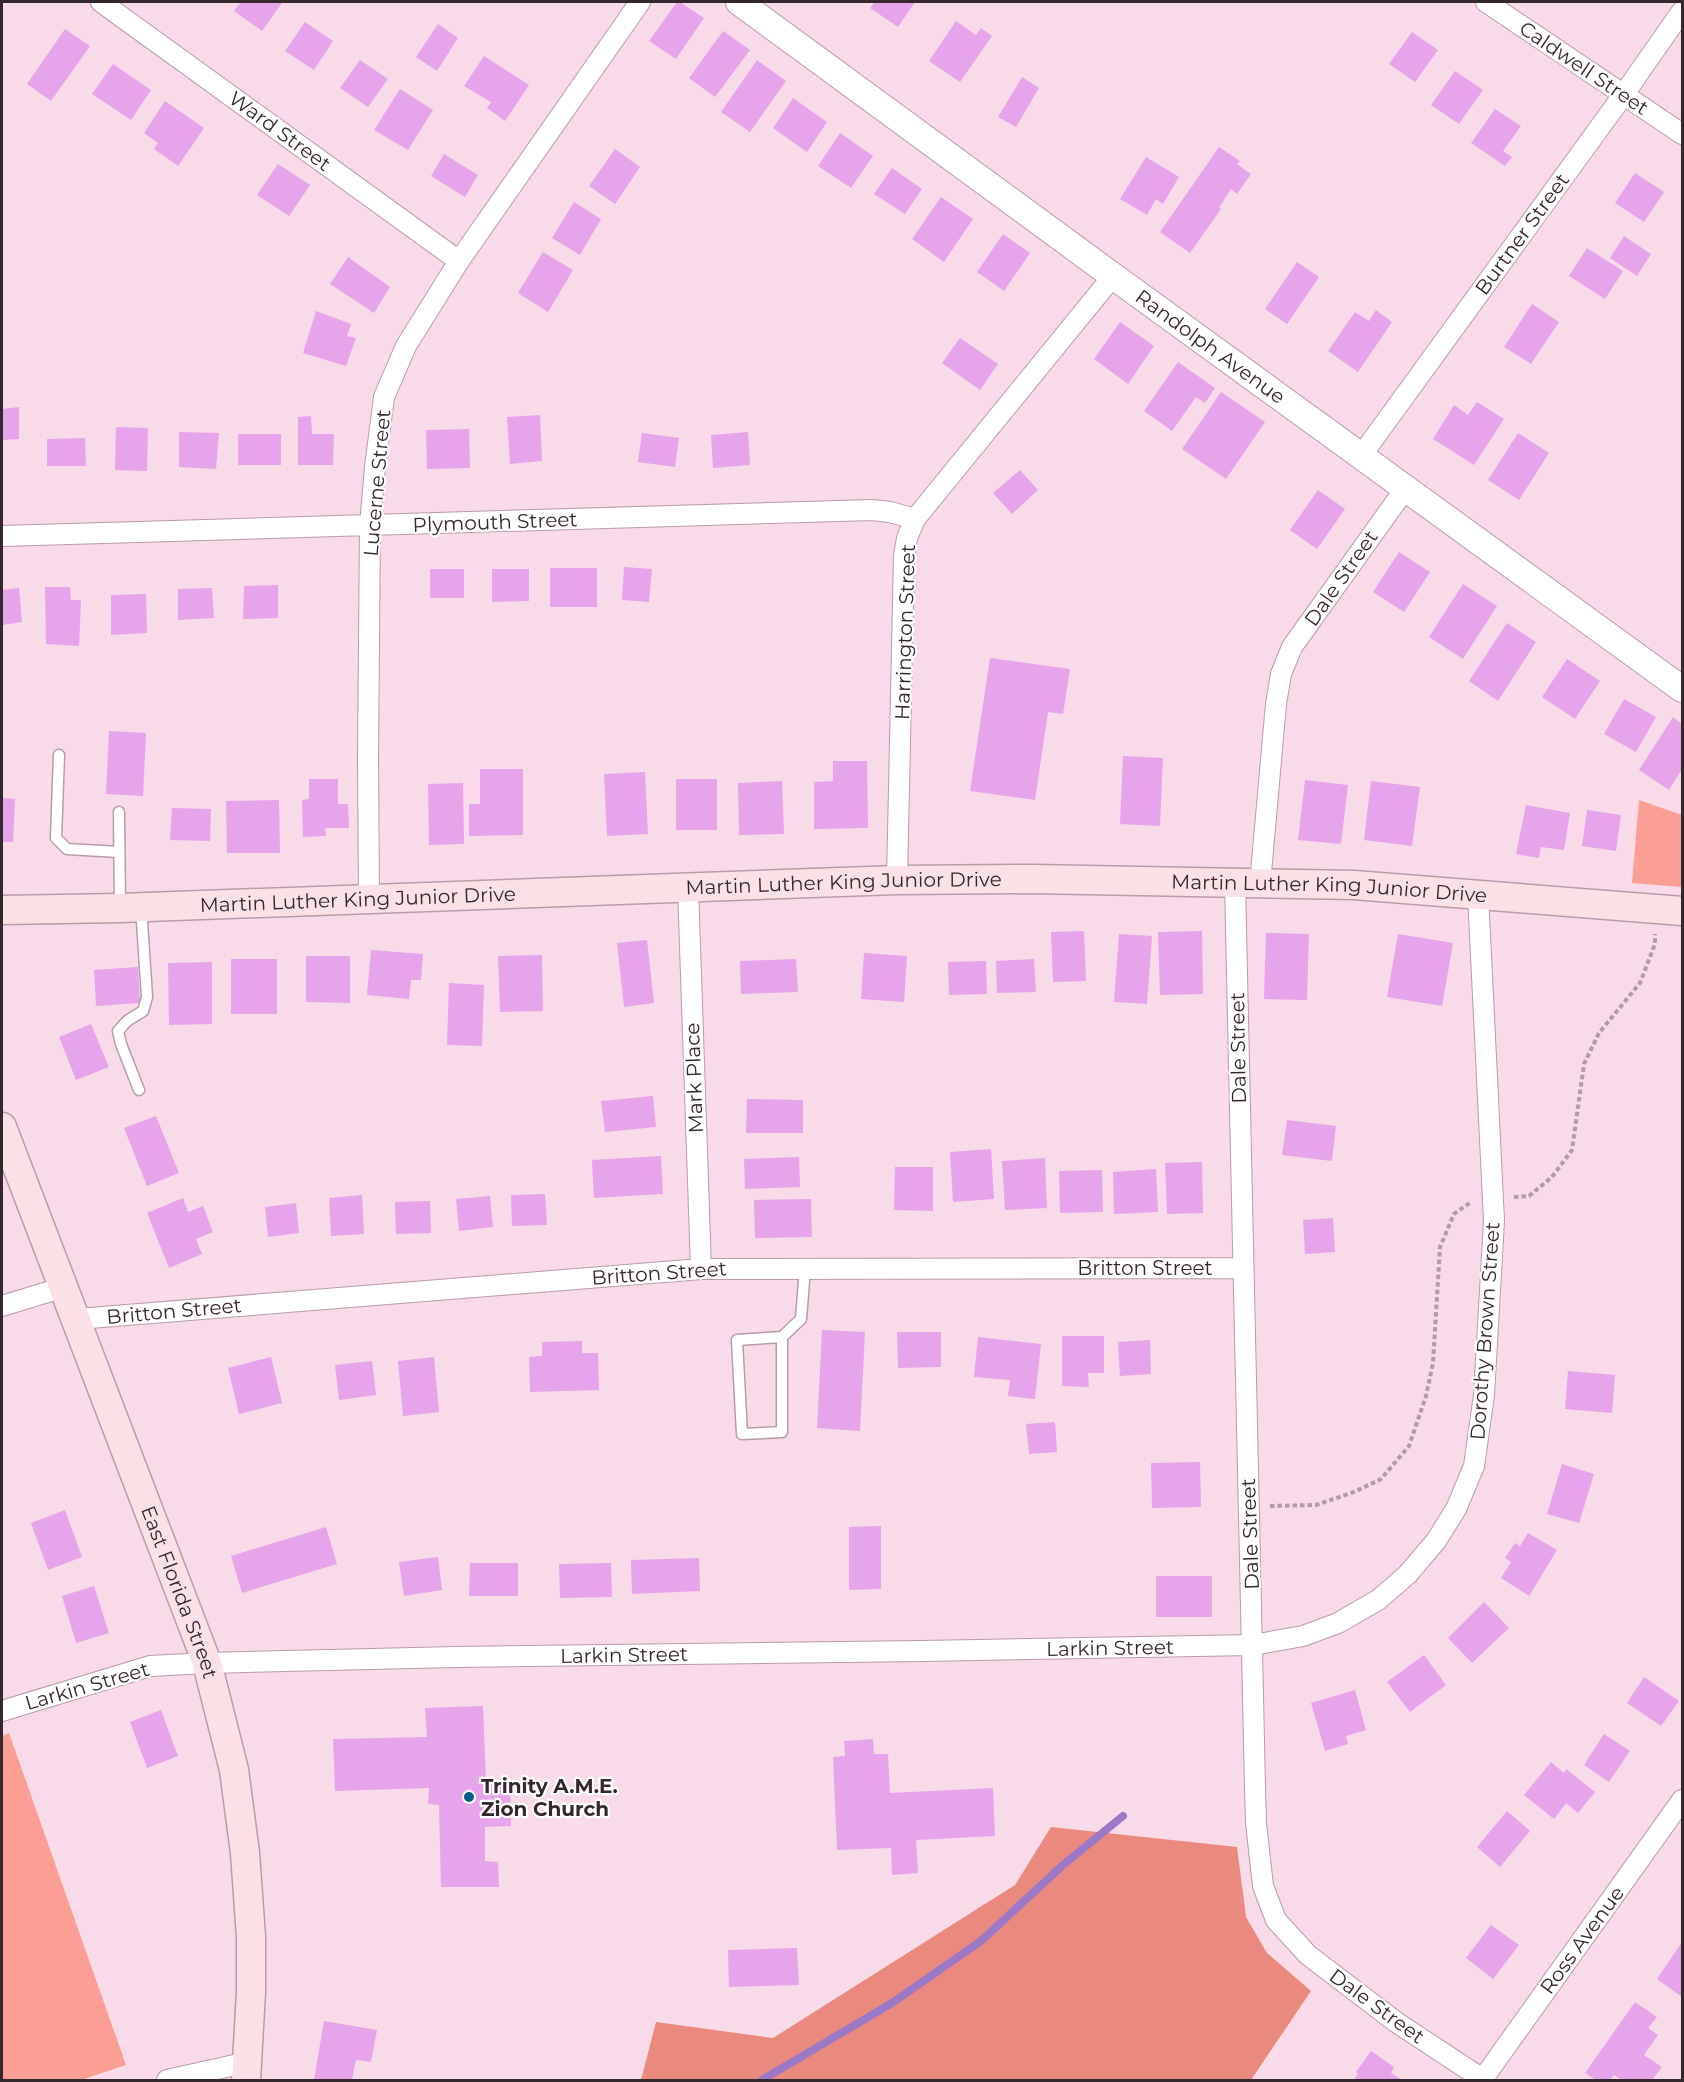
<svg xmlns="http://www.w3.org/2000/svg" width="1684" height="2082" viewBox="0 0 1684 2082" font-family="Montserrat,sans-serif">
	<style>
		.green { fill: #fb9e93 }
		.forest { fill: #ea8a7e }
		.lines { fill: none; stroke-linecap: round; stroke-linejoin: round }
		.stream { stroke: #9c79c7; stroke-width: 8 }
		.building { fill: #e6a4ea }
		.service-casing { stroke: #b89caa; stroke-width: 13 }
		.minor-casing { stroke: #b89caa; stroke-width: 22 }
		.tertiary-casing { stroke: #b89caa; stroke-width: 28 }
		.secondary-casing { stroke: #b89caa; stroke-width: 31 }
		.path { stroke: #b29aa6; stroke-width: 4; stroke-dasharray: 4.5 3; stroke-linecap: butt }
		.service { stroke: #fff; stroke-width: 10 }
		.minor { stroke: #fff; stroke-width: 20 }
		.tertiary { stroke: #fff; stroke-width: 26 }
		.secondary { stroke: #fae1e6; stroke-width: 28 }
		.poi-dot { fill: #005d8d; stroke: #fff; stroke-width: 2 }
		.labels { text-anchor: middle; stroke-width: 4.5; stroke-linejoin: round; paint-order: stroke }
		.street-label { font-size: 20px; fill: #34282e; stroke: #fff }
		.poi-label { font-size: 20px; font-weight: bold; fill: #34282e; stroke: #fff; text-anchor: start }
	</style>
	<rect width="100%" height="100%" fill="#f8dae9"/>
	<path class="green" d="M1639 800 1682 815V887L1632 883Z
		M9 1733 126 2065 81 2080H2V1736Z"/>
	<path class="forest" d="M1051 1827 1237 1847 1246 1917 1267 1953 1311 1991 1251 2080H641L656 2022 773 2038 1015 1885Z"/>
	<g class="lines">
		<path class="stream" d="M762 2080 892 2003 981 1941 1063 1865 1123 1816"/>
	</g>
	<path class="building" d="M241 2H281L282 3 262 31 234 11Z
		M677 2H680L704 18 676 59 649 41Z
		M875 2H915L898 27 870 8Z
		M956 21 976 35 981 28 992 36 960 82 929 61Z
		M305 22 333 41 314 70 285 51Z
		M438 24 458 38 437 71 416 57Z
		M65 29 90 46 51 101 27 84Z
		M723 31 750 50 715 97 689 78Z
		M1412 32 1438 50 1415 82 1389 64Z
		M484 56 529 85 505 121 487 108 491 102 464 86Z
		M360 60 388 79 368 107 340 88Z
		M757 60 786 81 750 132 721 112Z
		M113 64 151 90 131 120 92 94Z
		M1455 71 1483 90 1459 124 1431 105Z
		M1022 77 1039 88 1016 127 998 117Z
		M400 89 433 110 408 150 374 130Z
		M793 98 827 122 807 152 773 128Z
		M165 101 204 128 178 166 154 149 158 143 144 133Z
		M1495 109 1521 126 1503 151 1512 157 1505 166 1471 143Z
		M840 133 873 156 851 188 818 166Z
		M1219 147 1240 161 1237 164 1251 174 1237 194 1231 189 1219 208 1221 209 1190 253 1160 232Z
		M615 149 640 167 615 204 589 186Z
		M444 154 478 175 465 197 431 176Z
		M1146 157 1179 177 1163 204 1156 199 1147 215 1120 199Z
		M278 164 310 185 289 216 257 195Z
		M892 168 922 189 905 214 874 194Z
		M1635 173 1664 192 1644 222 1615 203Z
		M941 197 973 219 944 262 912 239Z
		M574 202 601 219 580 255 552 238Z
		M1003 234 1030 253 1004 291 977 272Z
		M1624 236 1651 254 1637 276 1610 258Z
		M1587 248 1623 271 1605 299 1569 276Z
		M543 252 573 270 548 312 518 293Z
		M348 257 390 287 374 313 330 284Z
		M1297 262 1319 277 1287 324 1265 309Z
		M1532 304 1559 322 1531 364 1504 347Z
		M1376 310 1392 322 1358 372 1328 351 1355 312 1369 321Z
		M316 311 351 324 347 336 356 338 346 366 303 353Z
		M1120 322 1154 346 1128 384 1094 359Z
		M960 338 998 364 980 390 942 363Z
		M1178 362 1215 388 1205 403 1196 397 1172 431 1144 411Z
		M1221 392 1265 422 1226 479 1182 449Z
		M1477 402 1504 419 1474 465 1433 439 1454 405 1468 415Z
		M19 407V439L2 440V409Z
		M540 415 542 461 510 464 507 417Z
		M311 416 312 434H334L333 465H298V417Z
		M116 427 148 428 147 471 115 470Z
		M469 429 470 468 427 469 426 430Z
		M179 432 219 433 216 469 179 467Z
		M748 432 750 465 713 468 711 435Z
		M642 433 679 438 675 467 638 462Z
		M1518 433 1549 453 1519 500 1488 480Z
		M238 434H281V465H238Z
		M85 438 86 466H47V439Z
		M1020 470 1038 490 1012 514 993 493Z
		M1318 490 1345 509 1317 549 1290 530Z
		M1399 552 1430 572 1404 612 1373 592Z
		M624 567 652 569 649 602 622 600Z
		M550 568H597V607H550Z
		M430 569H464V598H430Z
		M492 569H529V601L492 602Z
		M1463 584 1497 606 1463 659 1429 637Z
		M278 585V618L243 619 244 586Z
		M45 587H70L71 600H81L79 646 46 644Z
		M19 588 22 622 2 625V590Z
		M212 588 214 618 178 620V589Z
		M146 594 147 633 111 635V595Z
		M1507 623 1536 642 1498 701 1469 681Z
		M990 658 1070 669 1063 714 1048 712 1035 800 970 791Z
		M1567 659 1600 681 1575 719 1542 697Z
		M1624 699 1656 717 1636 752 1604 734Z
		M1673 717 1682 724V769L1669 790 1639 770Z
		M109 731 146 733 143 796 106 794Z
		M1123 756 1163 758 1160 826 1120 824Z
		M833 761H867L868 828 814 829V782L833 781Z
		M480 769H523V835L469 836V804H480Z
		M645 772 648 834 607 836 604 774Z
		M309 779H338V804H348L349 828H325L326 836 303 837 302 800 309 799Z
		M676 779H717V830H676Z
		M1305 780 1348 785 1341 844 1298 840Z
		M782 781 784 834 739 835 738 783Z
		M1371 781 1420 787 1412 846 1364 840Z
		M463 783 464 844 429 845 428 784Z
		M2 798 15 799 13 842H2Z
		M279 800 280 853H227L226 801Z
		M1526 805 1570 813 1564 850 1541 847 1539 858 1516 854Z
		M172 808 211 809 210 841 170 840Z
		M1587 810 1621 815 1616 851 1582 846Z
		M1084 931 1086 981 1053 982 1051 932Z
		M1202 931 1203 994 1160 995 1158 932Z
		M1266 933 1309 934 1307 1000 1264 999Z
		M1119 934 1152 936 1147 1004 1114 1002Z
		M1398 934 1453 943 1442 1006 1387 997Z
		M647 940 654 1003 624 1007 617 943Z
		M371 950 423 954 421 980H411L409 999 367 995Z
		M864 953 907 956 904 1002 861 999Z
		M542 955 543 1011 500 1012 498 956Z
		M306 956H350V1003L306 1002Z
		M231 959H277V1014H231Z
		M796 959 798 992 741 994 740 961Z
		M1034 959 1036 992 997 993 996 961Z
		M986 961 987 994 949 995 948 962Z
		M212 962V1024L169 1025 168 963Z
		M138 967 140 1003 96 1006 94 970Z
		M449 983 484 985 482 1046 447 1045Z
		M91 1024 109 1067 76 1080 59 1037Z
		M653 1096 656 1127 605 1132 601 1101Z
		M747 1099 803 1100V1133H746Z
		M156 1116 179 1173 147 1186 124 1128Z
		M1287 1120 1336 1126 1332 1161 1282 1155Z
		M991 1149 994 1199 953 1202 950 1152Z
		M661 1156 663 1194 594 1198 592 1160Z
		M799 1157 800 1187 745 1189 744 1159Z
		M1045 1158 1047 1208 1005 1210 1002 1161Z
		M1202 1162 1203 1213 1167 1214 1165 1163Z
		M895 1167H933V1211L894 1210Z
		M1156 1169 1158 1212 1114 1214 1113 1172Z
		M1102 1170 1103 1212 1060 1213 1059 1171Z
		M545 1194 547 1225 512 1226 511 1195Z
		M362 1195 364 1234 331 1236 329 1198Z
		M490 1196 493 1227 459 1231 456 1199Z
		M183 1198 188 1212 203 1206 213 1232 196 1239 202 1254 169 1268 147 1213Z
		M811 1199 812 1237 755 1238 754 1200Z
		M430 1201 431 1233 396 1234 395 1202Z
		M296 1203 299 1233 268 1237 265 1207Z
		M1333 1218 1335 1252 1305 1254 1303 1220Z
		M822 1330 865 1332 860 1431 817 1428Z
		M897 1332H941V1367L898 1368Z
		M1062 1336H1104V1373H1088L1089 1387 1062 1386Z
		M978 1337 1041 1344 1035 1399 1008 1396 1010 1380 974 1377Z
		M1150 1340 1151 1374 1120 1376 1118 1342Z
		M582 1341V1353H598L599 1390 530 1392 529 1357 542 1356V1342Z
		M271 1357 282 1403 239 1414 228 1368Z
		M434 1357 439 1412 403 1416 398 1361Z
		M372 1361 376 1395 339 1400 335 1365Z
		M1568 1371 1615 1375 1612 1413 1565 1409Z
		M1055 1422 1057 1452 1029 1454 1026 1424Z
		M1200 1462 1201 1507 1152 1508 1151 1463Z
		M1562 1464 1594 1474 1579 1523 1547 1514Z
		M65 1510 82 1557 48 1570 31 1523Z
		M881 1526V1589L849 1590V1527Z
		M326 1527 337 1564 242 1593 231 1556Z
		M1528 1533 1557 1550 1529 1596 1501 1578 1511 1562 1505 1558 1515 1543 1520 1546Z
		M438 1557 442 1590 404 1596 399 1562Z
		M699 1558 700 1591 632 1594 631 1560Z
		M470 1563H518V1596H469Z
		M611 1563 612 1597 560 1598 559 1564Z
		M1156 1576H1212V1617H1156Z
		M94 1586 109 1633 76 1643 62 1596Z
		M1484 1602 1509 1628 1472 1663 1448 1638Z
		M1424 1655 1446 1685 1410 1712 1387 1682Z
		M1644 1677 1679 1701 1661 1726 1627 1703Z
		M1355 1690 1366 1730 1346 1736 1348 1744 1325 1751 1311 1703Z
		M483 1706 486 1782 510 1781 511 1826 485 1827V1861L498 1862 499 1887H441L439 1805 428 1804 429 1788 335 1791 333 1739 427 1737 425 1708Z
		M161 1710 178 1756 147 1768 130 1722Z
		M1604 1734 1630 1751 1609 1782 1584 1765Z
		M873 1739 874 1754H888L890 1793 993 1788 995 1836 916 1840 918 1873 892 1875 891 1848 837 1850 833 1757 845 1756 844 1741Z
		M1551 1762 1564 1773 1566 1769 1595 1792 1578 1813 1566 1803 1554 1819 1524 1795Z
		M1507 1811 1530 1831 1500 1867 1477 1847Z
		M1491 1925 1519 1945 1493 1979 1466 1958Z
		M1682 1942V1997L1657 1979Z
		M797 1948 799 1985 729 1987 728 1950Z
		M1635 2002 1657 2017 1648 2028 1658 2035 1644 2055 1662 2067 1652 2080H1622L1614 2075 1610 2080H1596L1585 2073Z
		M324 2021 377 2030 371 2062 356 2060 352 2080H314Z
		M1371 2051 1394 2067 1391 2073 1402 2080H1354L1358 2074 1356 2072Z"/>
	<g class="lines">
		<defs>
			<path id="service" d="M59 755 56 838 67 849 119 852
				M119 812 120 908
				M139 1090 121 1044 118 1031 127 1021 143 1011 147 997 141 907
				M782 1337V1432L742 1434 737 1340 782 1337 801 1319 805 1268"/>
			<path id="minor" d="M101 2 459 261
				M1486 2 1682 134
				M1361 456 1624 94 1682 11
				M2 536 872 510 890 512 915 519
				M897 880 904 556 907 538 915 519 1113 276
				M1235 883 1255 1787 1256 1823 1263 1886 1276 1920 1308 1955 1396 2022 1484 2080
				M1260 884 1276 704 1281 674 1292 647 1405 489
				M688 887 701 1269
				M369 898 368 757 370 526 375 467 384 397 406 346 459 261 640 2
				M2 1306 64 1287
				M77 1319 701 1269 1242 1268
				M2 1711 150 1666 207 1663 456 1657 922 1651 1253 1645 1303 1636 1338 1623 1378 1600 1407 1575 1436 1541 1456 1509 1474 1466 1484 1395 1494 1221 1478 894
				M167 2080 248 2062
				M1482 2080 1682 1800"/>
			<g id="tertiary">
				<path id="s1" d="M739 2 1113 276 1682 689"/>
			</g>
			<g id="secondary">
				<path id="s2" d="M2 910 120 908 897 880 1033 879 1354 885 1682 911"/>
				<path id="s3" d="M2 1127 207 1663 234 1770 245 1853 251 1937V1992L246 2080"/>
			</g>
		</defs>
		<use href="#service" class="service-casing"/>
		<use href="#minor" class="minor-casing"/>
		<use href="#tertiary" class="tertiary-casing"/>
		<use href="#secondary" class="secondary-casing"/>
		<path class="path" d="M1514 1197 1529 1196 1552 1177 1572 1150 1584 1064 1599 1033 1640 983 1655 944V934
			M1270 1506 1316 1505 1354 1492 1381 1479 1409 1446 1426 1396 1433 1363 1440 1247 1454 1214 1471 1202"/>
		<use href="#service" class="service"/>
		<use href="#minor" class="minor"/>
		<use href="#tertiary" class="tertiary"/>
		<use href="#secondary" class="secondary"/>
	</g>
	<circle class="poi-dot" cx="469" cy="1797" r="6"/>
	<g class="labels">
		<g class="street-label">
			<text transform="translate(1584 68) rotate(34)" y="7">Caldwell Street</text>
			<text transform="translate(280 131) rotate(36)" y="7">Ward Street</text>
			<text transform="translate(1522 234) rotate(-54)" y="7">Burtner Street</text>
			<text dy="7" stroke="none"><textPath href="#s1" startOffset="584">Randolph Avenue</textPath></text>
			<text transform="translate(377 483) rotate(-85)" y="7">Lucerne Street</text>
			<text transform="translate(495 522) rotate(-2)" y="7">Plymouth Street</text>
			<text transform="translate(1341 578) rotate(-55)" y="7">Dale Street</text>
			<text transform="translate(905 632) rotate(-88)" y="7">Harrington Street</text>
			<text dy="7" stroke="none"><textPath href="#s2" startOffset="842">Martin Luther King Junior Drive</textPath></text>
			<text dy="7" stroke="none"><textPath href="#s2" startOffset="1328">Martin Luther King Junior Drive</textPath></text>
			<text dy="7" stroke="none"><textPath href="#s2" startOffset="356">Martin Luther King Junior Drive</textPath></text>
			<text transform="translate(1238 1048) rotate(-91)" y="7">Dale Street</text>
			<text transform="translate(694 1078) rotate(-92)" y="7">Mark Place</text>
			<text x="1145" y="1275">Britton Street</text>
			<text transform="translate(659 1273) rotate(-4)" y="7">Britton Street</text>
			<text transform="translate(174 1311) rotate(-5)" y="7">Britton Street</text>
			<text transform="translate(1485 1331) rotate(-86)" y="7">Dorothy Brown Street</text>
			<text transform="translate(1250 1534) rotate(-92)" y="7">Dale Street</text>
			<text dy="7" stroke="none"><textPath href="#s3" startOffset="498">East Florida Street</textPath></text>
			<text transform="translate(1110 1648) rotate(-1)" y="7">Larkin Street</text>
			<text transform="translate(624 1655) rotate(-1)" y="7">Larkin Street</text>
			<text transform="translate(87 1686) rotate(-16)" y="7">Larkin Street</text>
			<text transform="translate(1582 1940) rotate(-54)" y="7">Ross Avenue</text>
			<text transform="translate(1377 2006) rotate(36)" y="7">Dale Street</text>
		</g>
		<g class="poi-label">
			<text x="481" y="1793">Trinity A.M.E.<tspan x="481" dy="23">Zion Church</tspan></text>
		</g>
	</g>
	<rect width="1684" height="2082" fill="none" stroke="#34282e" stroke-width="6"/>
</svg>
